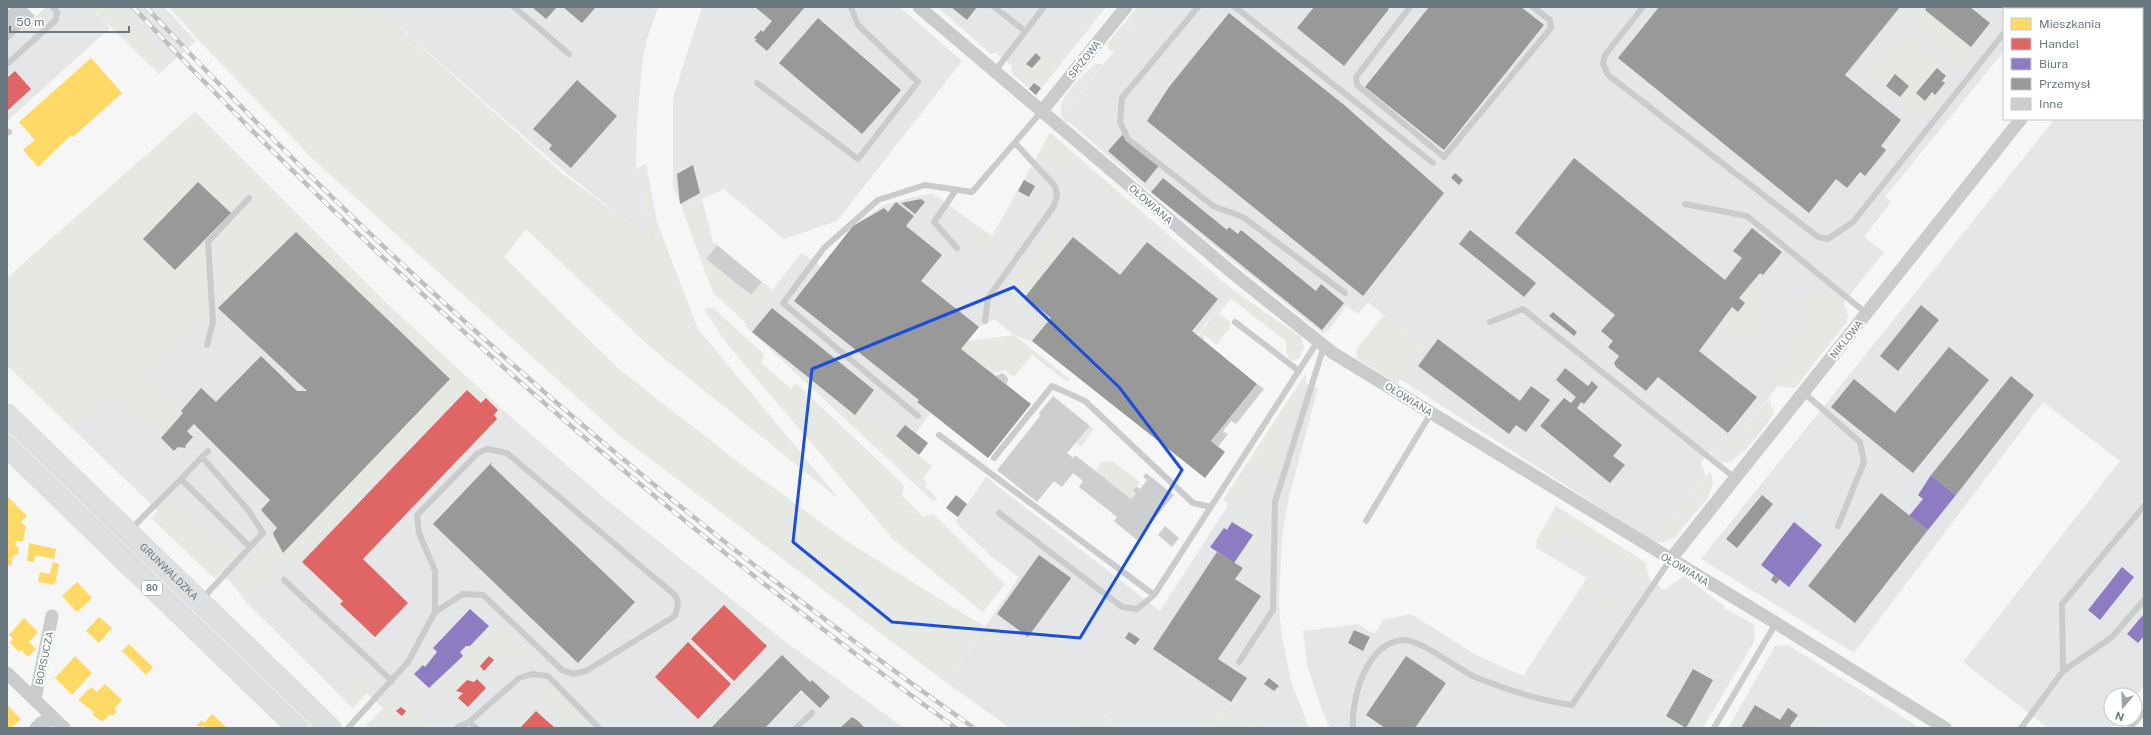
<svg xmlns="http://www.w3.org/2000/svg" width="2151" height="735" viewBox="0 0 2151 735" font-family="'Public Sans',sans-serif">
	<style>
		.built { fill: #e5e6e7 }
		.green { fill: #e6e8e4 }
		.homes { fill: #ffd966 }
		.shops { fill: #e06666 }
		.offices { fill: #8e7cc3 }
		.industry { fill: #999 }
		.building { fill: #cdcecf }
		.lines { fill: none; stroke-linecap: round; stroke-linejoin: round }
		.primary-casing { stroke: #d2d3d4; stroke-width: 21 }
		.service { stroke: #c9cbcc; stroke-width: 6 }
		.minor { stroke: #c9cbcc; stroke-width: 13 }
		.primary { stroke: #dedfe0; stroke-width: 20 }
		.rail-casing { stroke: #c0c0c1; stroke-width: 4.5 }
		.rail { stroke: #fff; stroke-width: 3; stroke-dasharray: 9; stroke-linecap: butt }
		.marked { fill: none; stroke: #1d4ed8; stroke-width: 3; stroke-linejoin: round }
		.labels { text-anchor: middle; stroke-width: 4; stroke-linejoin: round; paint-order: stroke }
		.shield { fill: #fff; stroke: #97a0a8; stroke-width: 1 }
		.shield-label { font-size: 9px; font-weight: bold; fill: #6a7882 }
		.street-label { font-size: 10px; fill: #6a7882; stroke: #fff }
	</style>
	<rect width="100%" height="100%" fill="#f6f6f6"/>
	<path class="built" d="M46 7H90L110 28 7 121V42Z
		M114 7H164L196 41 169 65Z
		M377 7H658L647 39 642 64 637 124 636 169 649 238 567 174Z
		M702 7H900L962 61 837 221 784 239 724 189 682 208 673 186V98Z
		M937 7H1106L1036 95 1011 72 1012 66 996 53 991 54Z
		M1149 7H2073L2071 9H2004V51L1885 197 1891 202 1864 237 1884 252 1726 451 1714 447 1709 452 1701 463 1706 476 1654 542 1400 379 1423 346 1368 302 1358 314 1346 306 1329 330 1322 333 1193 229 1069 122V108Z
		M2144 10V686L2135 698V695H2111V719H2119L2112 728H2048L1963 662 2120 461 2043 402 1854 653 1701 559 2055 119H2142V12Z
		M195 112 386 303 504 411 609 502 783 640 904 728H403L361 687 347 702 246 602 230 581 7 365V278Z
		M1050 133 1231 293 1130 419 1032 341 1014 335 994 319 979 327 917 402 930 413 916 433 905 425 882 453 745 326 801 253 821 266 853 226 885 204 932 193 992 236Z
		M1306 384 1318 388 1289 497 1282 537 1279 601 1281 631 1291 681 1309 728H1260L1225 707 1210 728H1121L1095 708 1081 728H1010L947 683 1019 577 993 558 955 522 986 477 1160 611Z
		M1556 506 1645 562 1649 579 1664 590 1684 576 1724 606 1723 608 1754 624 1755 640 1703 728H1330L1322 710 1307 664 1303 631 1358 624 1374 634 1383 620 1411 614 1476 655 1523 676 1587 578 1536 548 1537 539Z
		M1788 645 1914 724 1916 728H1728L1775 646Z"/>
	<path class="green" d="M90 7H116L169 65 159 74Z
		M169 7H377L564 175 649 237 636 169 646 163 657 222 698 329 840 500 649 346 526 229 504 257 620 370 746 468 848 542 985 627 947 683 621 437 316 162 203 45Z
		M1099 7H1106L1061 62 1057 59Z
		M1137 7H1149L1114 51 1109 50 1107 44Z
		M1918 7H1921L1976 51 1961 70 1904 24Z
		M1900 29 1944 64 1939 69 1937 68 1916 93 1925 101 1932 92 1939 98 1922 119 1891 94 1893 92 1901 97 1909 86 1895 75 1886 85 1890 89 1888 92 1868 76 1893 44 1899 48 1901 46 1893 38Z
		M1040 49 1059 65 1041 88 1034 83 1030 87 1014 73 1024 62 1032 68 1041 58 1036 53Z
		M1098 63 1103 65 1069 107V122L1066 123C1062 118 1059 109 1062 102 1065 94 1091 64 1098 63Z
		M195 112 386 303 504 411 496 421 492 417 498 410 486 398 479 405 464 391 297 563 290 556 246 602 230 581 274 536 284 553 450 379 387 319 389 318 379 309 382 314 296 232 146 376 183 413 161 438 114 397 73 429 7 365V278Z
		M1050 133 1233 290 1301 337 1304 347 1300 357 1294 361C1285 357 1286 350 1286 341L1231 299 1219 313 1231 323 1230 329 1223 335 1217 345 1203 334 1202 336 1205 338 1203 341 1198 336 1231 293 1068 164H1066L1058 174 1036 158Z
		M1033 190 1036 194 1031 201 1019 195 989 249 986 248 984 250 971 240 980 228 992 236 1018 191 1029 197Z
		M702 199 713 242 717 245 706 259 751 295 762 282 773 290 747 324 713 293 682 208Z
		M1051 232H1054L1068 243 1051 266 1036 254 1035 251Z
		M1028 260H1032L1042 267 1041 269 1045 273 1025 297 1020 299 1007 287Z
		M1753 281 1769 296 1771 315C1752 337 1743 353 1716 329V327L1732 307 1738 312 1739 298Z
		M1821 289C1835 292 1852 307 1847 322L1795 388 1778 386 1771 381 1788 360 1782 355 1813 318 1797 304 1811 291Z
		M712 307 764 354 761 363 791 389 796 383 904 485 902 496 923 517 933 514 1005 584 983 612 893 539 727 344 704 309Z
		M1384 315 1423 346 1397 384 1357 359 1356 350Z
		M752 332 854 415 874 390 878 394 863 411 932 466 923 479 927 483 925 486 937 498 933 501Z
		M1014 335 1070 379 1067 382 1032 355 1014 377 1004 370 993 374 961 349 968 341Z
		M1306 373V384L1272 475 1268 476 1258 471 1232 510 1226 506 1228 503 1223 500Z
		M1769 398 1774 414C1765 426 1737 468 1721 462 1717 460 1712 455 1709 452L1714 447 1726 451Z
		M1090 426 1094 429 1081 447 1076 443Z
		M7 427 317 728H309L7 435Z
		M1112 461 1140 482 1133 491 1136 494 1131 499 1095 471 1102 462Z
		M1711 470 1713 484 1707 499 1675 537 1665 542H1654Z
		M176 492 184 497 177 506 224 551 232 545 235 547V556L215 579 151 518Z
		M1564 512 1645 562 1649 579 1643 578 1564 530 1551 550 1538 541 1537 539C1544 529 1553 517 1564 512Z
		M1237 514 1258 528 1262 535 1260 542 1243 565 1238 561 1254 534 1233 520Z
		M1592 573 1594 575 1589 583 1618 601 1612 613 1580 594 1588 581 1587 578Z
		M498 621 535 657 529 664H522L514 656 505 665 498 657 495 660 490 655 480 666 484 671 474 682 467 680 448 700 442 695 418 720 427 728H369L366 725 391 701H402L413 711 429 694 427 692 447 670 449 671 465 657V651L489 627 492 628Z
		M367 666 373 675 370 690 353 708 339 695Z
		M541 685 552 687 592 728H566L531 694Z
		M1225 707 1260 728H1210Z
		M1094 708 1121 728H1081Z
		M1796 717 1814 728H1793L1790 726Z"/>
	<path class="homes" d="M91 58 122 93 73 137 71 135 38 167 23 150 35 140 19 122Z
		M7 496 27 516 21 522 26 526 23 542 16 541 15 545 19 548 18 554 13 556 11 566 7 565Z
		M29 543 56 549 54 559 35 555 34 562 27 561Z
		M53 562 59 564 55 585 38 582 40 572 50 574Z
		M77 582 92 598 77 612 62 596Z
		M99 617 112 628 99 643 86 631Z
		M24 618 38 632 29 642 36 649 28 657 21 650 19 652 10 643 13 639 9 635Z
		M129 644 153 667 146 675 122 651Z
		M75 656 92 673 72 695 55 678Z
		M105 684 122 700 114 709 117 712 112 716 110 714 103 721 98 719 93 715 94 712 78 700 91 687 97 692Z
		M7 705 21 719 11 728H7Z
		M212 714 227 728 196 726 202 720 204 723Z"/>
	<path class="shops" d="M15 71 31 89 7 111V78Z
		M467 390 481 403 486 398 498 410 494 415 497 419 363 559 408 603 375 637 340 604 343 601 302 562Z
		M724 605 767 646 734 681 691 639Z
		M688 642 731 684 698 719 655 677Z
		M489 656 494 660 484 671 480 666Z
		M477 679 486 688 468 707 458 698 463 693 456 691 467 680 474 682Z
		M401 707 406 711 402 716 396 711Z
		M536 711 546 720 555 728H520Z"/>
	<path class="offices" d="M1931 475 1956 495 1928 530 1909 516 1923 499 1918 495Z
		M1232 522 1253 535 1234 563 1210 547 1224 528 1227 530Z
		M1794 522 1822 545 1789 587 1761 565Z
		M2122 567 2134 577 2100 620 2088 610Z
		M470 609 489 626 470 646H466L460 652 463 656 429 688 414 674 423 665 425 667 437 652 433 648Z
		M2142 616 2144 618V636L2138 643 2127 634Z"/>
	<path class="industry" d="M532 7H557L546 19Z
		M563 7H596L582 23Z
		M755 7H805L767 51 755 41 756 39 754 38 761 30 763 32 772 21Z
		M951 7H977L967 20Z
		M1314 7H1387L1389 9 1344 66 1297 28Z
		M1429 7H1521L1544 25 1444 150 1365 87Z
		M1659 7H1900L1845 75 1901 120 1881 146 1886 150 1865 176 1860 172 1847 188 1836 179 1809 213 1618 58Z
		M1927 7H1970L1990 23 1971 47 1925 10Z
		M1229 13 1343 104 1444 193 1363 296 1147 121 1169 87Z
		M818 18 901 90 862 134 779 63Z
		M1036 53 1041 58 1032 68 1026 64Z
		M1937 68 1946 76 1942 81 1945 83 1935 95 1932 92 1925 101 1916 93Z
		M1895 74 1909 86 1900 97 1886 86Z
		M577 80 617 116 571 168 549 149 552 145 533 129Z
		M1034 83 1041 88 1036 95 1029 89Z
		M1124 133 1160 164 1145 183 1108 151Z
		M1574 158 1725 280 1742 258 1733 251 1752 228 1782 252 1763 275 1760 273 1739 298 1745 303 1738 312 1732 307 1699 351 1757 397 1728 433 1658 377 1646 391 1616 367 1614 363 1619 356 1608 347 1613 341 1601 331 1615 315 1515 233Z
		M693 165 700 193 680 204 677 174Z
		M1455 173 1463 180 1459 185 1451 178Z
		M1163 178 1227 230 1229 227 1238 234 1241 230 1316 291 1321 284 1344 303 1322 330 1151 192Z
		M1024 180 1035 186 1029 197 1018 191Z
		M198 182 231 213 175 270 143 239Z
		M921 199 925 202 915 214 901 203Z
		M896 202 914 216 906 226 942 255 921 281 979 327 961 349 1031 404 988 458 917 402 919 400 794 301 853 226 884 208 888 212Z
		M1470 230 1536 283 1524 297 1459 244Z
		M296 232 450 379 283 553 274 536 273 533 277 528 261 510 270 500 194 424 187 431 193 437 185 446 186 448 178 447 174 451 161 438 183 413 181 411 201 388 216 402 261 356 297 391H307L218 308Z
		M1073 237 1120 275 1147 242 1218 299 1192 331 1257 384 1211 441 1225 452 1205 478 1032 341 1051 318 1025 297Z
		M1921 305 1939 320 1898 371 1880 356Z
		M772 308 874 390 855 415 752 332Z
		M1553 312 1577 332 1574 336 1549 316Z
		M1438 339 1520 401 1531 386 1550 400 1526 432 1516 425 1509 434 1418 366Z
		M1949 347 1989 380 1913 473 1831 407 1854 379 1895 413Z
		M1565 368 1588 386 1592 381 1598 387 1584 404 1581 402 1577 408 1622 445 1613 456 1625 465 1610 483 1540 426 1564 398 1571 403 1576 397 1556 380Z
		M2011 376 2034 395 1956 495 1931 475Z
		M905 425 928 443 919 455 896 436Z
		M492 462 491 465 635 602 578 663 433 524Z
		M1881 493 1928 530 1855 623 1808 586Z
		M956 495 967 504 958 517 946 508Z
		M1762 495 1773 504 1737 548 1726 539Z
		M1217 552 1243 568 1235 579 1261 596 1218 659 1247 678 1231 702 1153 649Z
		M1039 555 1071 578 1028 637 997 614Z
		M1774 575 1780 579 1776 584 1771 580Z
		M1354 630 1370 637 1363 651 1348 643Z
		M1129 632 1140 639 1135 645 1125 638Z
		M782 655 810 682 812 680 830 697 820 708 801 690 765 728H711Z
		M1406 656 1446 683 1415 728H1385L1366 715Z
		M1693 669 1713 680 1686 728 1666 716Z
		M1269 678 1279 686 1274 691 1264 684Z
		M1755 705 1780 720 1788 708 1798 715 1790 726 1793 728H1741Z
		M852 717 858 721 865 728H840Z"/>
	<path class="building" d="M11 7H26L35 16 7 42V11Z
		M717 245 762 282 751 295 706 259Z
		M1003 373 1008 378 1007 385 995 376Z
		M1257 384 1264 389 1236 424 1231 421 1223 431 1228 434 1218 447 1211 441Z
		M1053 396 1090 426 1067 453 1073 458 1075 455 1131 499 1136 494 1133 491 1136 486 1140 489 1147 480 1143 477 1146 473 1174 495 1137 540 1114 521 1117 517 1079 487 1083 481 1073 473 1062 487 1054 481 1037 502 997 470 1040 416 1039 413Z
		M1165 526 1179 538 1172 547 1158 535Z"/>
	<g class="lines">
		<defs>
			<g id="primary">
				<path id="s1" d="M7 414 331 728"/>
				<path d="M7 447 297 728"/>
			</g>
		</defs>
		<use href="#primary" class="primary-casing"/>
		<path class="service" d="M514 7 569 54
			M994 7 1025 31
			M1198 7 1122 98 1120 122 1128 139 1213 206 1243 217 1345 293
			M1235 7 1433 163
			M1410 7 1356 77 1357 85 1444 157 1551 28 1550 20 1533 7
			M1643 7 1605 55 1603 64 1608 75 1818 237 1828 239 1853 222 2004 33
			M2092 7 2095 9
			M2023 9 2024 7
			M7 64 56 20 57 12 53 7
			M995 71 1044 7
			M757 83 858 159 918 82 858 25 851 7
			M7 133 9 132
			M956 190 934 222 957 248
			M1685 204 1747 216 1866 313
			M985 321 988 298 1054 206 1057 195 1055 186 1015 143
			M1235 322 1299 371
			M1490 322 1523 309 1735 478
			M207 345 213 322 208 242 249 198
			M1803 392 1860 442 1864 462 1838 526
			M918 416 783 303 824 248 878 200 925 185 972 192 1042 111
			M939 435 1154 595 1318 341
			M202 457 208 451
			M994 458 1052 386 1085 401 1193 503 1211 507
			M999 513 1122 607 1137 609 1154 595
			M1366 521 1431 413
			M131 529 181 479
			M284 580 392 681
			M202 599 263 533 249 511 202 457 181 479 250 547
			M1239 662 1273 610 1275 502 1324 346
			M2063 671 2062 604 2144 506
			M469 722 476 728
			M348 728 408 662 435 612V571L419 533 417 515 478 453 487 449 507 453 676 596 678 605 675 616 586 671 573 674 562 670 483 595 463 594 435 612
			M457 728 469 722 519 678 532 674 548 676 599 728
			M796 728 812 713
			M1353 728C1351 699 1366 643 1403 640 1420 639 1456 668 1473 676 1504 689 1538 700 1572 705L1670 560
			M1714 728 1776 623
			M2021 728 2063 671 2112 637 2144 600
			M2130 728 2144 712"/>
		<path class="minor" d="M919 7 1229 270 1333 353 1776 623 1945 728
			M2108 9 2109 7
			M1042 111 1126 7
			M1670 560 2021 119
			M7 673 64 728
			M35 699 52 616
			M36 728 41 723 54 719"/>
		<use href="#primary" class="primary"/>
		<defs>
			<path id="rail" d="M133 7C383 275 659 514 956 728
				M146 7C395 275 675 518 974 728"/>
		</defs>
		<use href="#rail" class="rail-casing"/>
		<use href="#rail" class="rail"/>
	</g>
	<path class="marked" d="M1014 287 1119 387 1182 470 1080 638 892 622 793 542 812 369Z"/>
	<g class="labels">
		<rect class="shield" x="142" y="581" width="20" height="14" rx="3"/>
		<g class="shield-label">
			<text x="152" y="591">80</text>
		</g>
		<g class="street-label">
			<text transform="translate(1084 59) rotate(-51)" y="4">SPIŻOWA</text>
			<text transform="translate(1151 204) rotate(41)" y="4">OŁOWIANA</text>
			<text transform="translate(1846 339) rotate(-51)" y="4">NIKLOWA</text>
			<text transform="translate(1409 399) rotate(32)" y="4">OŁOWIANA</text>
			<text transform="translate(1685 569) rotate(31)" y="4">OŁOWIANA</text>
			<text dy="4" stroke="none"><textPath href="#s1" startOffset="226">GRUNWALDZKA</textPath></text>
			<text transform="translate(44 658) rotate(-78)" y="4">BORSUCZA</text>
		</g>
	</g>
	<rect width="2151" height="735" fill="none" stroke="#6a7882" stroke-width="16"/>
	<rect x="2003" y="8" width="140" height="112" fill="#ffffff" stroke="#c3c9cd"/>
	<rect x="2011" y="18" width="20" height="12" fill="#ffd966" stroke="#c3c9cd"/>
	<text x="2039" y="28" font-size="12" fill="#6a7882">Mieszkania</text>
	<rect x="2011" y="38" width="20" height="12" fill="#e06666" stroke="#c3c9cd"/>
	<text x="2039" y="48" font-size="12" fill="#6a7882">Handel</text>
	<rect x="2011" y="58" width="20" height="12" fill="#8e7cc3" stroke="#c3c9cd"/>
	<text x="2039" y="68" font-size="12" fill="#6a7882">Biura</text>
	<rect x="2011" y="78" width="20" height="12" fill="#999999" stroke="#c3c9cd"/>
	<text x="2039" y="88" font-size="12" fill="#6a7882">Przemysł</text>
	<rect x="2011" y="98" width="20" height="12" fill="#cdcecf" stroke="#c3c9cd"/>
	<text x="2039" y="108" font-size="12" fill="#6a7882">Inne</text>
	<g transform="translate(2123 707) rotate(199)"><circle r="19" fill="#ffffff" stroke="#c3c9cd"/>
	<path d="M0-3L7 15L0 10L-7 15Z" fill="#9ba4ab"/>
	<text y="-6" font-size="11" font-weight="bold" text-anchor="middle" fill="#6a7882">N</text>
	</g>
	<path d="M10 26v6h119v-6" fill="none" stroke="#6a7882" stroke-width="2"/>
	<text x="16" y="26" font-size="12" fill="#6a7882" stroke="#ffffff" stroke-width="3" paint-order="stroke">50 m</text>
</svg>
